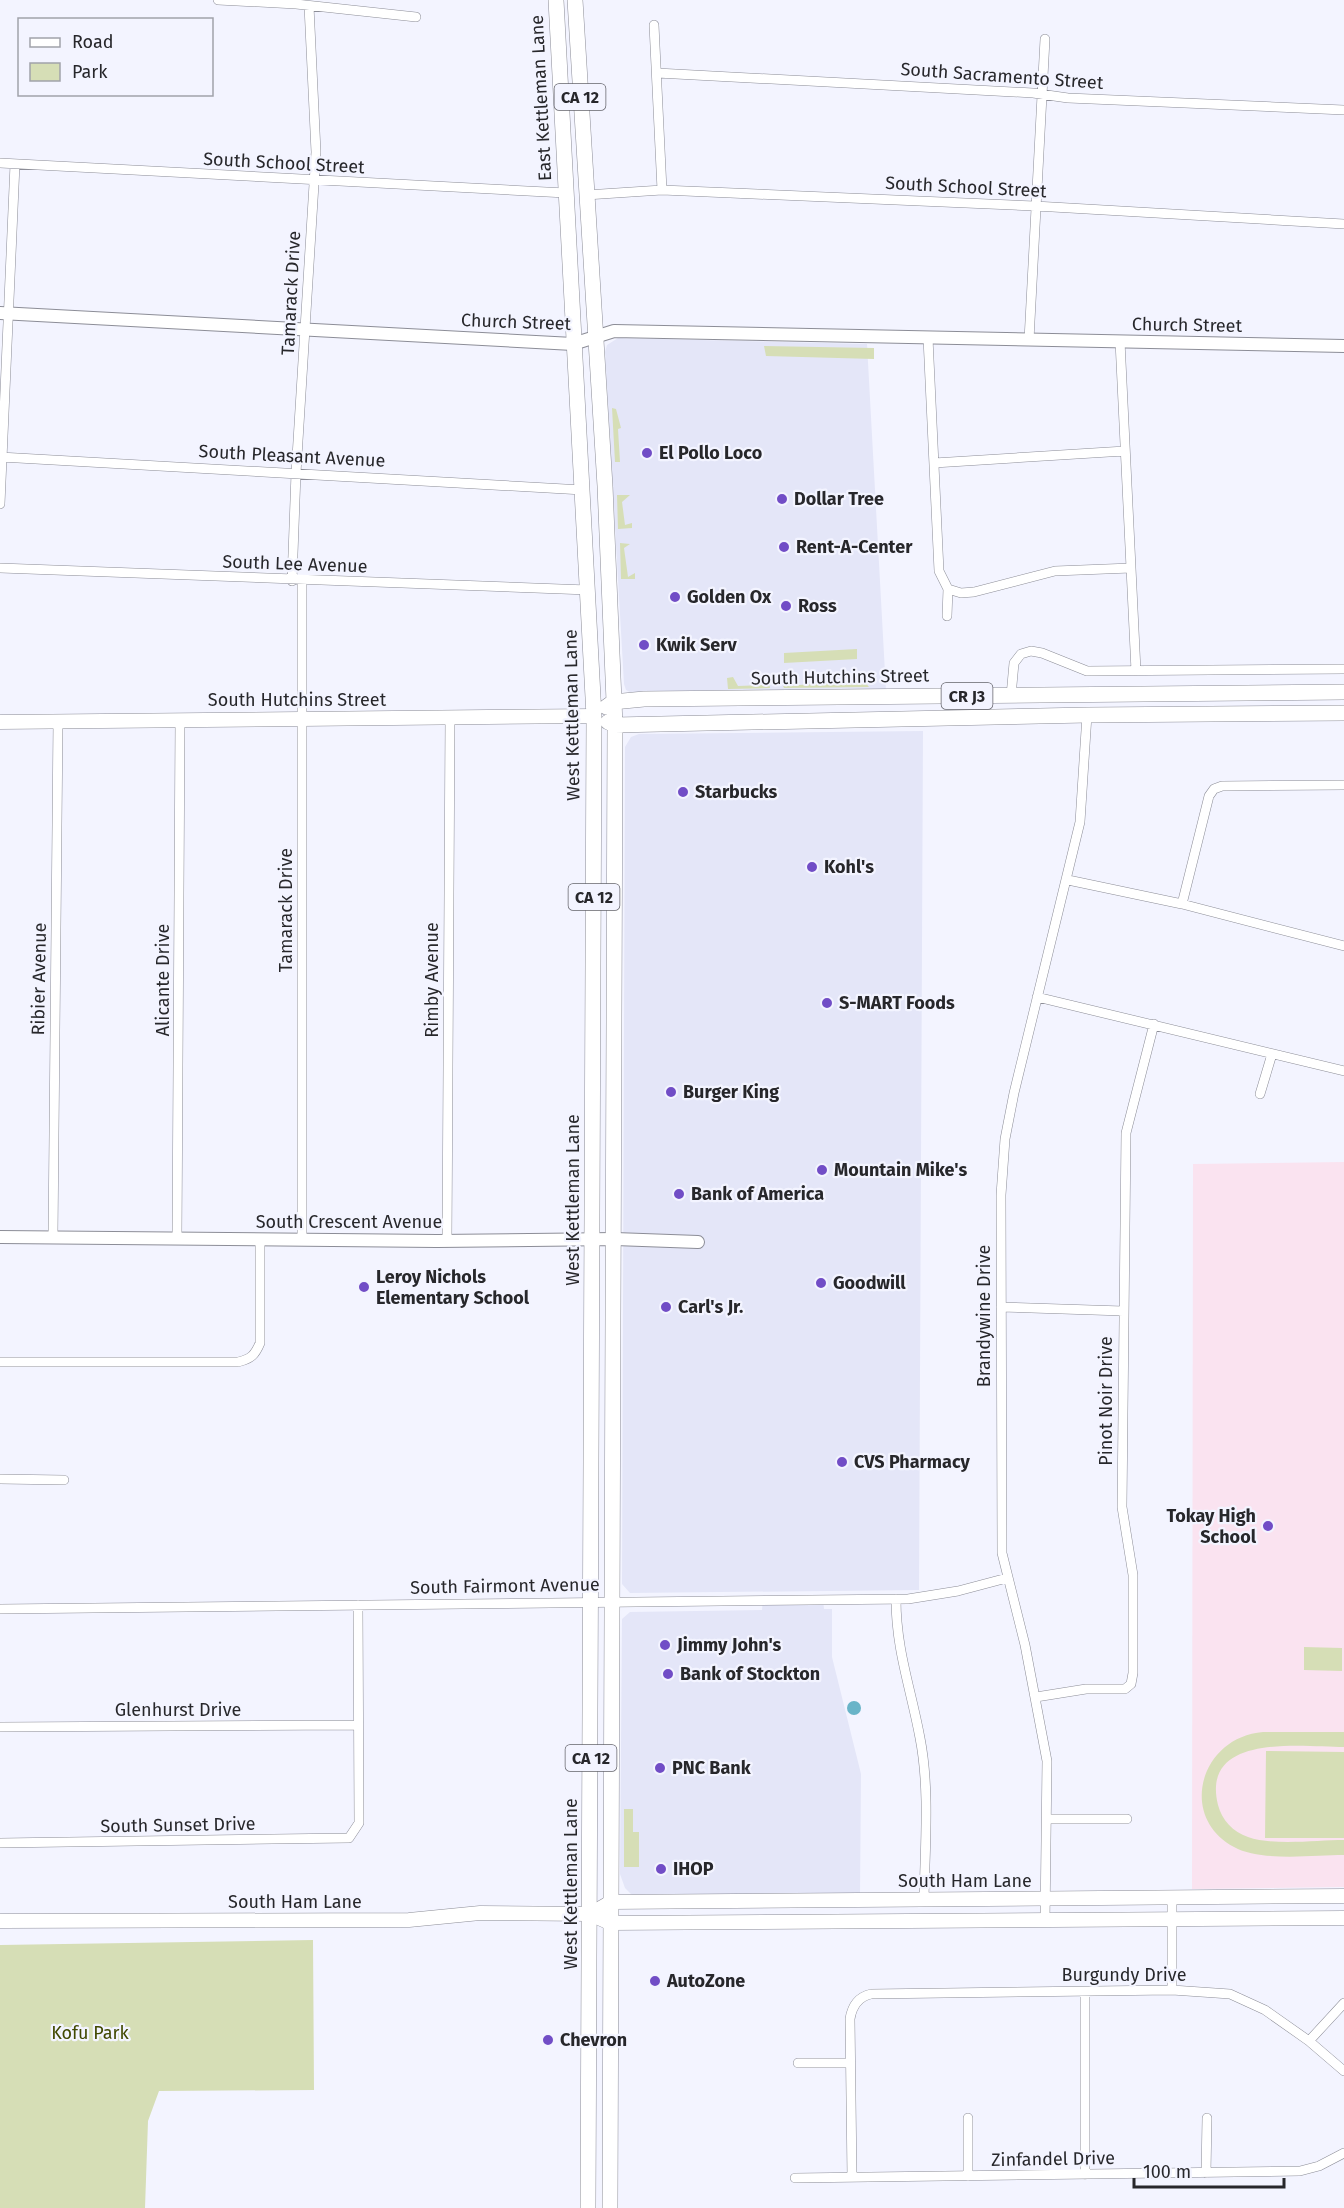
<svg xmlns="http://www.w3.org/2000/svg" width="1344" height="2208" viewBox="0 0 1344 2208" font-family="'Fira Sans',sans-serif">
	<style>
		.built { fill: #e4e6f8 }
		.education { fill: #fae3f0 }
		.green { fill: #d6deb6 }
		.water { fill: #69b4c8 }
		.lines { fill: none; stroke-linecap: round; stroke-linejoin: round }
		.minor-casing { stroke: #8c8d97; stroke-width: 10 }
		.tertiary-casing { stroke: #8c8d97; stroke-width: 14 }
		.secondary-casing { stroke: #8c8d97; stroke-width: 15 }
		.primary-casing { stroke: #8c8d97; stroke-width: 16 }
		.minor { stroke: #fff; stroke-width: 9 }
		.tertiary { stroke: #fff; stroke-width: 12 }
		.secondary { stroke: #fff; stroke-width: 14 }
		.primary { stroke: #fff; stroke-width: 15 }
		.poi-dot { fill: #714dc6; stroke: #f3f4ff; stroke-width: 2 }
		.labels { text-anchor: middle; stroke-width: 4.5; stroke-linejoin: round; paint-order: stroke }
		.shield { fill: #f3f4ff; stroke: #64646b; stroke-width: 1.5 }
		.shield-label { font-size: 16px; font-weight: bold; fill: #27272b }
		.street-label { font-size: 18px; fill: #27272b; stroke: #f3f4ff }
		.poi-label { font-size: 18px; font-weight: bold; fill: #27272b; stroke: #f3f4ff; text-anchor: start }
		.park-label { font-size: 18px; fill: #414902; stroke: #f3f4ff }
	</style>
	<rect width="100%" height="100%" fill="#f3f4ff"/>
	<path class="built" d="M618 338 867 344 886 691 632 693 626 690 624 684 605 352 607 345Z
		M923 731 919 1590 630 1593 622 1584 625 747 631 737 639 734Z
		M763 1599H823L824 1609H832V1657L861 1774 860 1896H633L625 1888 620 1874 622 1619 630 1612 762 1610Z"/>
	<path class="education" d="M1344 1162V1887L1192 1889 1193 1164Z"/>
	<path class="green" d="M764 346 874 348V359L766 356Z
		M612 408 616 409 621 428 618 429 620 462H615Z
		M617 495H630L622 502 625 525 632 523V528L618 529Z
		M620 543 630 544 624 548 628 577 635 573V579H621Z
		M857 649V659L784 663V653Z
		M768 676 770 688 728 689 727 678 733 677 738 686 766 685 762 677Z
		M864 681 869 687 784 688 783 686Z
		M1304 1647 1342 1648V1671L1304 1670Z
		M1263 1732H1344V1747C1303 1747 1200 1732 1218 1805 1222 1820 1233 1832 1248 1837 1273 1846 1317 1840 1344 1840V1855C1313 1855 1261 1862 1234 1847 1177 1816 1201 1737 1263 1732Z
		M1266 1751 1344 1752V1838H1265Z
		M624 1809H633V1832H639V1867H624Z
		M313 1940 314 2090 159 2091 148 2121 145 2208H0V1945Z"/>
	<path class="water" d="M847 1708a7 7 0 1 1 14 0a7 7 0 1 1-14 0Z"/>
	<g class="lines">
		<defs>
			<path id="minor" d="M218 0 296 4 416 17
				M654 25 662 190
				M657 73 1033 93 1068 98 1344 110
				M0 163 566 193
				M586 195 662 190 1035 206 1344 224
				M928 338 939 571 948 589 947 616
				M1029 340 1045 39
				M1120 341 1136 671
				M0 457 583 490
				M934 463 1125 451
				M0 504 15 164
				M0 568 588 590
				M292 581 296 473 316 152 309 6
				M302 581V1239
				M948 589 961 593 974 592 1055 571 1131 568
				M1011 696 1014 663 1021 654 1031 651 1042 653 1087 671 1344 669
				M1068 880 1182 904 1344 946
				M1182 904 1209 796 1214 789 1222 786 1344 785
				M1037 997 1344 1071
				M1260 1094 1272 1054
				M53 1237 58 722
				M177 1239 180 721
				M447 1241 450 719
				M1001 1307 1123 1311
				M0 1362H238C251 1359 255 1355 260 1343V1240
				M0 1479 64 1480
				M896 1599C896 1650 911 1689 920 1738 930 1789 925 1847 924 1899
				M0 1609 908 1599 958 1591 1007 1578
				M1036 1697 1086 1689H1125L1131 1684 1133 1673V1575L1122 1507 1126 1133 1154 1024
				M0 1727 357 1725
				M1047 1819H1127
				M0 1843 349 1838 359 1823 358 1605
				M1172 1898V1990
				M1045 1922 1047 1761 1025 1645 1002 1553 1001 1195 1005 1139 1014 1093 1080 822 1087 715
				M1309 2041 1344 2003
				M798 2063H850
				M968 2118V2176
				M1206 2173 1207 2118
				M1085 2175V1992
				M852 2177 850 2019C852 2006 858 1997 871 1994L1172 1990 1230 1994 1265 2010 1309 2041 1344 2071
				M795 2178 1300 2171 1319 2166 1344 2153"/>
			<path id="tertiary" d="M0 313 573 344 614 331 1344 346
				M0 1237 437 1241 615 1239 698 1242"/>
			<path id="secondary" d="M0 722 594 716
				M590 1914 611 1902 1344 1896
				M0 1921 409 1920 480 1913 590 1914 610 1923 1344 1918"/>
			<path id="primary" d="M556 0 594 716 588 2208
				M575 0 605 486 615 725 610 2208
				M606 707 613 702 644 699 1344 692
				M608 722 615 725 1087 715 1344 713"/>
		</defs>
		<use href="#minor" class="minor-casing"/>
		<use href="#tertiary" class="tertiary-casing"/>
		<use href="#secondary" class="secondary-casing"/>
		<use href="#primary" class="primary-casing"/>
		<use href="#minor" class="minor"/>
		<use href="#tertiary" class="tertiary"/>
		<use href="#secondary" class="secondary"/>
		<use href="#primary" class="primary"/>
	</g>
	<g class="poi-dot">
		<circle cx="647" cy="453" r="6"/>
		<circle cx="782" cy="499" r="6"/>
		<circle cx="784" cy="547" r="6"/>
		<circle cx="675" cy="597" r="6"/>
		<circle cx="786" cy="606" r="6"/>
		<circle cx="644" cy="645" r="6"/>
		<circle cx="683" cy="792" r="6"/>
		<circle cx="812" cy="867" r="6"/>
		<circle cx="827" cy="1003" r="6"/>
		<circle cx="671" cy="1092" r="6"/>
		<circle cx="822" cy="1170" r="6"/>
		<circle cx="679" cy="1194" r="6"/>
		<circle cx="821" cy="1283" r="6"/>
		<circle cx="364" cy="1287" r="6"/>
		<circle cx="666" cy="1307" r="6"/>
		<circle cx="842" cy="1462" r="6"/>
		<circle cx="1268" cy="1526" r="6"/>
		<circle cx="665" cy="1645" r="6"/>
		<circle cx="668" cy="1674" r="6"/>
		<circle cx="660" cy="1768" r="6"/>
		<circle cx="661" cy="1869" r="6"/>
		<circle cx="655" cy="1981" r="6"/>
		<circle cx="548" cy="2040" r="6"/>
	</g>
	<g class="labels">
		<g class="shield">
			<rect x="554.5" y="84" width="51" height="26" rx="4.5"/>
			<rect x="941.5" y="683" width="51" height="26" rx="4.5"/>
			<rect x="568.5" y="884" width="51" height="26" rx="4.5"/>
			<rect x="565.5" y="1745" width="51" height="26" rx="4.5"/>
		</g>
		<g class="shield-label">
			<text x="580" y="103">CA 12</text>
			<text x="967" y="702">CR J3</text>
			<text x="594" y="903">CA 12</text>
			<text x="591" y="1764">CA 12</text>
		</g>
		<g class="street-label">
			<text transform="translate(1002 76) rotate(4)" y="6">South Sacramento Street</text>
			<text transform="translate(541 98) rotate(-93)" y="6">East Kettleman Lane</text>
			<text transform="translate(284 163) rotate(3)" y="6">South School Street</text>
			<text transform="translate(966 187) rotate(3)" y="6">South School Street</text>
			<text transform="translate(291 293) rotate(-87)" y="6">Tamarack Drive</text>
			<text transform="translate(516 322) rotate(2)" y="6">Church Street</text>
			<text transform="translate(1187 325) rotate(1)" y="6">Church Street</text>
			<text transform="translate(292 456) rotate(3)" y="6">South Pleasant Avenue</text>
			<text transform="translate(295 564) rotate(2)" y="6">South Lee Avenue</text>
			<text transform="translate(840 677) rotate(-1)" y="6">South Hutchins Street</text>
			<text x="297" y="706">South Hutchins Street</text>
			<text transform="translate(572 715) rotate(-91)" y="6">West Kettleman Lane</text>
			<text transform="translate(286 910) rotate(-90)" y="6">Tamarack Drive</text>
			<text transform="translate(39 979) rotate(-89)" y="6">Ribier Avenue</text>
			<text transform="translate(163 980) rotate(-90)" y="6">Alicante Drive</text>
			<text transform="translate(432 980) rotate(-90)" y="6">Rimby Avenue</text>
			<text transform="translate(573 1200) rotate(-90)" y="6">West Kettleman Lane</text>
			<text x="349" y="1228">South Crescent Avenue</text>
			<text transform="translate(984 1316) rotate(-90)" y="6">Brandywine Drive</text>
			<text transform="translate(1106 1401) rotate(-90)" y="6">Pinot Noir Drive</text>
			<text transform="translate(505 1586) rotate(-1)" y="6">South Fairmont Avenue</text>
			<text x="178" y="1716">Glenhurst Drive</text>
			<text transform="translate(178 1825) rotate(-1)" y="6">South Sunset Drive</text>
			<text x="965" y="1887">South Ham Lane</text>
			<text transform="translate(571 1884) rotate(-90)" y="6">West Kettleman Lane</text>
			<text x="295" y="1908">South Ham Lane</text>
			<text x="1124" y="1981">Burgundy Drive</text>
			<text transform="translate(1053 2159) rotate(-1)" y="6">Zinfandel Drive</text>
		</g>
		<g class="poi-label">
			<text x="659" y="459">El Pollo Loco</text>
			<text x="794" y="505">Dollar Tree</text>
			<text x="796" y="553">Rent-A-Center</text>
			<text x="687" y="603">Golden Ox</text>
			<text x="798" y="612">Ross</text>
			<text x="656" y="651">Kwik Serv</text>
			<text x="695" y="798">Starbucks</text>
			<text x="824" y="873">Kohl's</text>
			<text x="839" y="1009">S-MART Foods</text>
			<text x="683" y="1098">Burger King</text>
			<text x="834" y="1176">Mountain Mike's</text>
			<text x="691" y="1200">Bank of America</text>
			<text x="376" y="1283">Leroy Nichols<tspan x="376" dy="21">Elementary School</tspan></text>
			<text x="833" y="1289">Goodwill</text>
			<text x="678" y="1313">Carl's Jr.</text>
			<text x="854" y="1468">CVS Pharmacy</text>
			<text x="1256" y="1522" text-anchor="end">Tokay High<tspan x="1256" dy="21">School</tspan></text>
			<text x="677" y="1651">Jimmy John's</text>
			<text x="680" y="1680">Bank of Stockton</text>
			<text x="672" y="1774">PNC Bank</text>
			<text x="673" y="1875">IHOP</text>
			<text x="667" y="1987">AutoZone</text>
			<text x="560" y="2046">Chevron</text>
		</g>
		<g class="park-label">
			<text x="90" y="2039">Kofu Park</text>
		</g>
	</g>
	<rect x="18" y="18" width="195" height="78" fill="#f3f4ff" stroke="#a1a2aa" stroke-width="1.5"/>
	<rect x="30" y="38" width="30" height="9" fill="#ffffff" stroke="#a1a2aa" stroke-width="1.5"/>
	<text x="72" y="48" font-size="18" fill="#27272b">Road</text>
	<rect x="30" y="63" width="30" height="18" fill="#d6deb6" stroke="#a1a2aa" stroke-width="1.5"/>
	<text x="72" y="78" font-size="18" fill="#27272b">Park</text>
	<path d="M1134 2178v9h150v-9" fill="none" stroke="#27272b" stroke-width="3"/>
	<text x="1143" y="2178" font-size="18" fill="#27272b" stroke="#f3f4ff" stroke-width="4.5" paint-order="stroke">100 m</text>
</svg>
